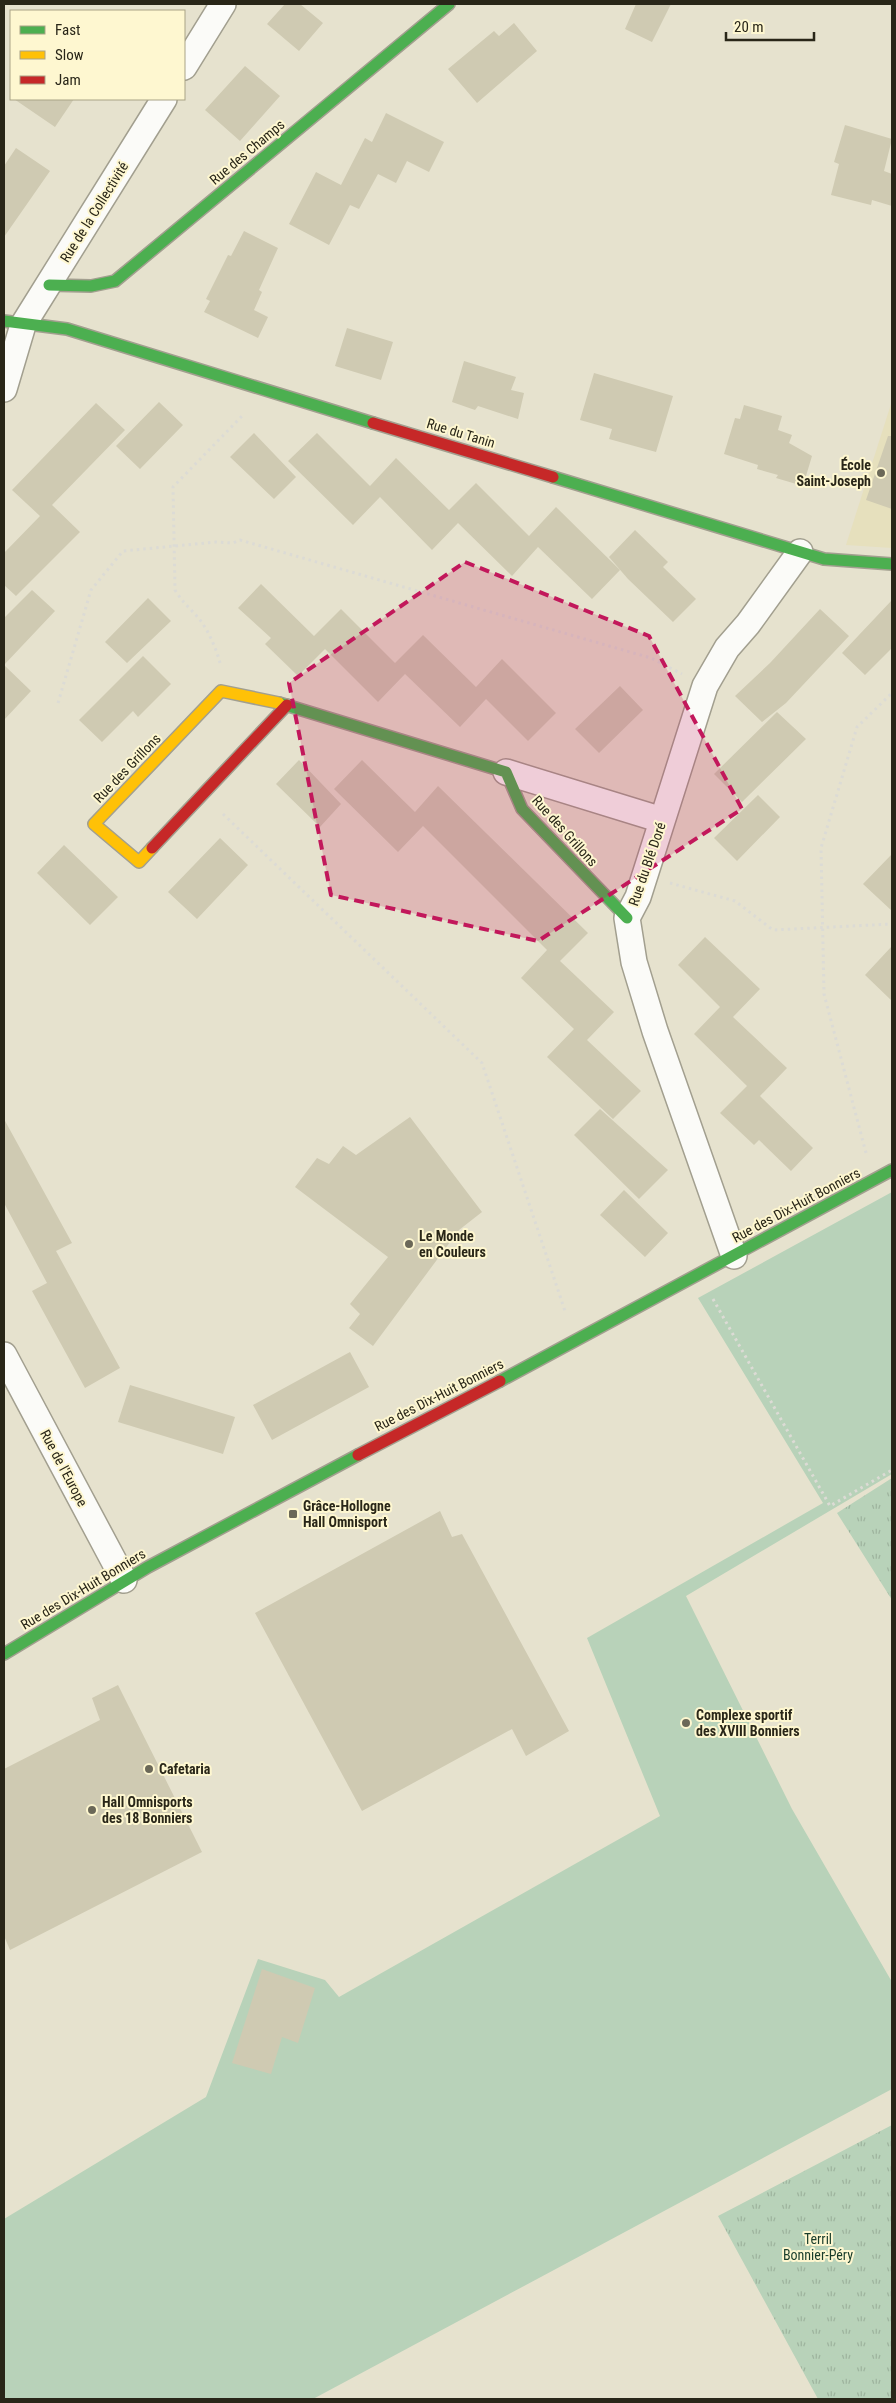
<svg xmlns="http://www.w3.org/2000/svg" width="896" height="2403" viewBox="0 0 896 2403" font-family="'Roboto Condensed',sans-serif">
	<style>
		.built { fill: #e6e0bd }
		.grass { fill: #b8d2b9 }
		.park { fill: url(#park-tufts) }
		.building { fill: #cfcab2 }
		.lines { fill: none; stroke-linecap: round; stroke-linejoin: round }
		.street-casing { stroke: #a29f8f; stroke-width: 28 }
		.fast-casing { stroke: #a29f8f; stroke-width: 14 }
		.slow-casing { stroke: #a29f8f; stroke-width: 14 }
		.jam-casing { stroke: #a29f8f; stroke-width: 14 }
		.path { stroke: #dcdbd5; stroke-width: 3; stroke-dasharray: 2.5 4; stroke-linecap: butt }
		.street { stroke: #fbfbf8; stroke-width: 25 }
		.fast { stroke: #4caf50; stroke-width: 11 }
		.slow { stroke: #ffc107; stroke-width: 11 }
		.jam { stroke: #c62828; stroke-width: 11 }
		.marked { fill: #c2185b; fill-opacity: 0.2; stroke: #c2185b; stroke-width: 4; stroke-dasharray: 10 6; stroke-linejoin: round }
		.poi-dot { fill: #6b6858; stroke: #fef7d0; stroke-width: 2 }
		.labels { text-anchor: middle; stroke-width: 4; stroke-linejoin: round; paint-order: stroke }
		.street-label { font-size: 14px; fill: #292618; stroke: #fef7d0 }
		.poi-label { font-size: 14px; font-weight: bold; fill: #292618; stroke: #fef7d0; text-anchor: start }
		.park-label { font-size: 14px; fill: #183c2a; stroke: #fef7d0 }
	</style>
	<defs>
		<pattern id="park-tufts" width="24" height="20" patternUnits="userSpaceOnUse" patternTransform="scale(1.25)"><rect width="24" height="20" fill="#b8d2b9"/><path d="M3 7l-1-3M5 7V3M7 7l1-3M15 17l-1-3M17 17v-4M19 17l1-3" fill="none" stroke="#9eb49e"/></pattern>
	</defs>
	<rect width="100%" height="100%" fill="#e6e2ce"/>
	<path class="built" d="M892 401V548L846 545Z"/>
	<path class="grass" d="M892 1192V1474L686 1596 792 1809 892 1982V2089L313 2399H4V2219L206 2097 258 1959 325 1980 339 1997 660 1816 587 1638 823 1503 698 1298Z"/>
	<path class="park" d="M892 1478V1600L837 1513Z
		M892 2125V2399H818L718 2216Z"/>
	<path class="building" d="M285 4H300L323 23 299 51 267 24Z
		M636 4H671L652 42 625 29Z
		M514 23 537 51 477 103 448 69 494 31 499 36Z
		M245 66 280 96 240 141 205 110Z
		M14 99H74L55 127Z
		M386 113 444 142 429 172 407 161 396 183 378 174 359 209 350 205 329 245 289 224 316 172 341 185 365 138 372 142Z
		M845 125 892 139 884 171 892 174V206L872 200 871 205 831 195 839 164 834 162Z
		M16 148 50 171 4 237V166Z
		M244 231 278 248 259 290 262 292 254 310 268 317 258 338 204 312 210 301 206 299 228 255 231 256Z
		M347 328 393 342 381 380 335 366Z
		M464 361 516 377 511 390 524 393 518 419 478 406 475 410 452 402Z
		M594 373 673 396 656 452 609 439 612 429 580 420Z
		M159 402 183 425 140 469 116 446Z
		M96 403 125 430 52 505 80 532 16 596 4 585V553L40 516 12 490Z
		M744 405 782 416 778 430 792 435 789 443 812 456 803 486 776 478 778 475 757 469 758 465 724 454 735 418 740 419Z
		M254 433 296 477 274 499 230 457Z
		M317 433 370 486 396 458 449 510 476 483 529 536 556 507 620 570 592 599 538 547 512 576 458 523 432 550 380 497 353 525 288 461Z
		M888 436H892V509L866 500Z
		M635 530 668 562 663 567 696 599 673 622 628 579 609 557Z
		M261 584 314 636 341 609 395 663 423 635 476 687 502 659 556 713 528 741 486 699 460 727 405 674 378 702 325 649 298 676 265 644 271 638 238 608Z
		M32 590 55 611 4 665 31 691 4 720V618Z
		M148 598 171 621 127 663 105 642Z
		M892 600V648L865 675 842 653Z
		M820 609 849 636 786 703 762 722 735 696 770 663Z
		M143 656 171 684 138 717 133 711 102 742 79 720Z
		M620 686 643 710 599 753 575 729Z
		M777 712 806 739 742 802 714 774Z
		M299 760 341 804 320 827 276 784Z
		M362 760 415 812 438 786 588 933 560 961 614 1012 587 1040 641 1091 613 1119 547 1057 574 1029 521 978 547 950 423 826 398 852 334 789Z
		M758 795 780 817 737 861 714 838Z
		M220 838 248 865 197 919 168 892Z
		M64 845 118 897 90 925 37 873Z
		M892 854V911L863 884Z
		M705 937 760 989 733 1017 787 1068 760 1096 813 1148 791 1171 759 1140 754 1145 720 1113 747 1086 694 1034 720 1007 678 965Z
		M892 946V1001L865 975Z
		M600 1109 668 1170 639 1199 574 1135Z
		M410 1117 482 1212 459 1230 373 1346 349 1328 360 1314 350 1304 388 1257 295 1187 317 1158 329 1164 343 1146 356 1155Z
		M4 1119 72 1243 56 1251 120 1368 85 1388 32 1291 47 1283 4 1203Z
		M624 1190 668 1233 645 1257 600 1215Z
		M350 1352 369 1387 272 1440 253 1405Z
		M130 1385 235 1417 223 1454 118 1422Z
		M440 1511 452 1537 462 1534 569 1731 526 1756 512 1729 362 1811 255 1613Z
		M118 1685 202 1852 10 1950 4 1936V1769L100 1720 92 1698Z
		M262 1969 315 1988 298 2043 282 2037 271 2074 232 2063Z"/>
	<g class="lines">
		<defs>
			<path id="street" d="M184 67 223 4
				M4 389 23 325 164 99
				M506 772 662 820
				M734 1256 655 1031 634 962 627 918 638 897 705 686 727 648 748 624 800 552
				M4 1355 124 1580"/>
			<path id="fast" d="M49 285 91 286 115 281 449 4
				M4 321 67 329 373 423
				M553 477 824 559 892 564
				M279 703 506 772 522 809 627 918
				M500 1381 892 1170
				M4 1654 148 1567 358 1455"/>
			<path id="slow" d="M152 848 139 862 94 824 221 691 279 703"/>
			<path id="jam" d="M373 423 553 477
				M152 848 287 705
				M358 1455 500 1381"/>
		</defs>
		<use href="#street" class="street-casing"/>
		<use href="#fast" class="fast-casing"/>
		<use href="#slow" class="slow-casing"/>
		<use href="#jam" class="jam-casing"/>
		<path class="path" d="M220 663C216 648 209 632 200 620 192 610 182 602 175 590L173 487 244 414
			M58 703 91 590 123 551 216 542 233 543 240 540 651 658 682 674
			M223 814 482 1063 566 1314
			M670 883 735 901 773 930 892 924
			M866 1153 824 994 821 848 857 727 892 693
			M713 1299 830 1506 892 1470"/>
		<use href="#street" class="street"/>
		<use href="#fast" class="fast"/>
		<use href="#slow" class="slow"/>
		<use href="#jam" class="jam"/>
	</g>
	<path class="marked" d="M465 562 649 636 742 809 538 941 331 895 289 683Z"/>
	<g class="poi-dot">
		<circle cx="881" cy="473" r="5"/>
		<circle cx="409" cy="1244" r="5"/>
		<rect x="288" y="1509" width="10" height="10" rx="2.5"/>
		<circle cx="686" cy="1723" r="5"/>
		<circle cx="149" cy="1769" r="5"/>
		<circle cx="92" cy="1810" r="5"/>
	</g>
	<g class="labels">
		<g class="street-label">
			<text transform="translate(247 152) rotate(-40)" y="5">Rue des Champs</text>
			<text transform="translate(94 212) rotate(-58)" y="5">Rue de la Collectivité</text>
			<text transform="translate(461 433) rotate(17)" y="5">Rue du Tanin</text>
			<text transform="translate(127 768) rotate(-46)" y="5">Rue des Grillons</text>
			<text transform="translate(565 831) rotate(48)" y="5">Rue des Grillons</text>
			<text transform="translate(647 864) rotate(-71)" y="5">Rue du Blé Doré</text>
			<text transform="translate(796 1205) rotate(-28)" y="5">Rue des Dix-Huit Bonniers</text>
			<text transform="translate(439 1395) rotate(-27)" y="5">Rue des Dix-Huit Bonniers</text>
			<text transform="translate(64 1468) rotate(62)" y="5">Rue de l'Europe</text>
			<text transform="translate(83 1589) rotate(-31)" y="5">Rue des Dix-Huit Bonniers</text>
		</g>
		<g class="poi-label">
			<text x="871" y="470" text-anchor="end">École<tspan x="871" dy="16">Saint-Joseph</tspan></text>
			<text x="419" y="1241">Le Monde<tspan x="419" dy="16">en Couleurs</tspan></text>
			<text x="303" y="1511">Grâce-Hollogne<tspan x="303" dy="16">Hall Omnisport</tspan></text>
			<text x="696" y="1720">Complexe sportif<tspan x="696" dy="16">des XVIII Bonniers</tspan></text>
			<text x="159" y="1774">Cafetaria</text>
			<text x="102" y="1807">Hall Omnisports<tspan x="102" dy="16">des 18 Bonniers</tspan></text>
		</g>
		<g class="park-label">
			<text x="818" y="2244">Terril<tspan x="818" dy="16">Bonnier-Péry</tspan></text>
		</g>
	</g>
	<rect width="896" height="2403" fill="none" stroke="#292618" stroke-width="10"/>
	<rect x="10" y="10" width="175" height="90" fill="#fef7d0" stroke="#a9a386"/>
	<rect x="20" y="26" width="25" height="8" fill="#4caf50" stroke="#a9a386"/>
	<text x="55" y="35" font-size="15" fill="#292618">Fast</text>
	<rect x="20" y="51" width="25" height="8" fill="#ffc107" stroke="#a9a386"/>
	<text x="55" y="60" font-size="15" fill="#292618">Slow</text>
	<rect x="20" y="76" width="25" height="8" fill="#c62828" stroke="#a9a386"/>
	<text x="55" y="85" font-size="15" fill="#292618">Jam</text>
	<path d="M726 32v8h88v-8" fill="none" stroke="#292618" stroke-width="2.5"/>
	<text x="734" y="32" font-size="15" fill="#292618" stroke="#fef7d0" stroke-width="4" paint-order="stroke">20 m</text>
</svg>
